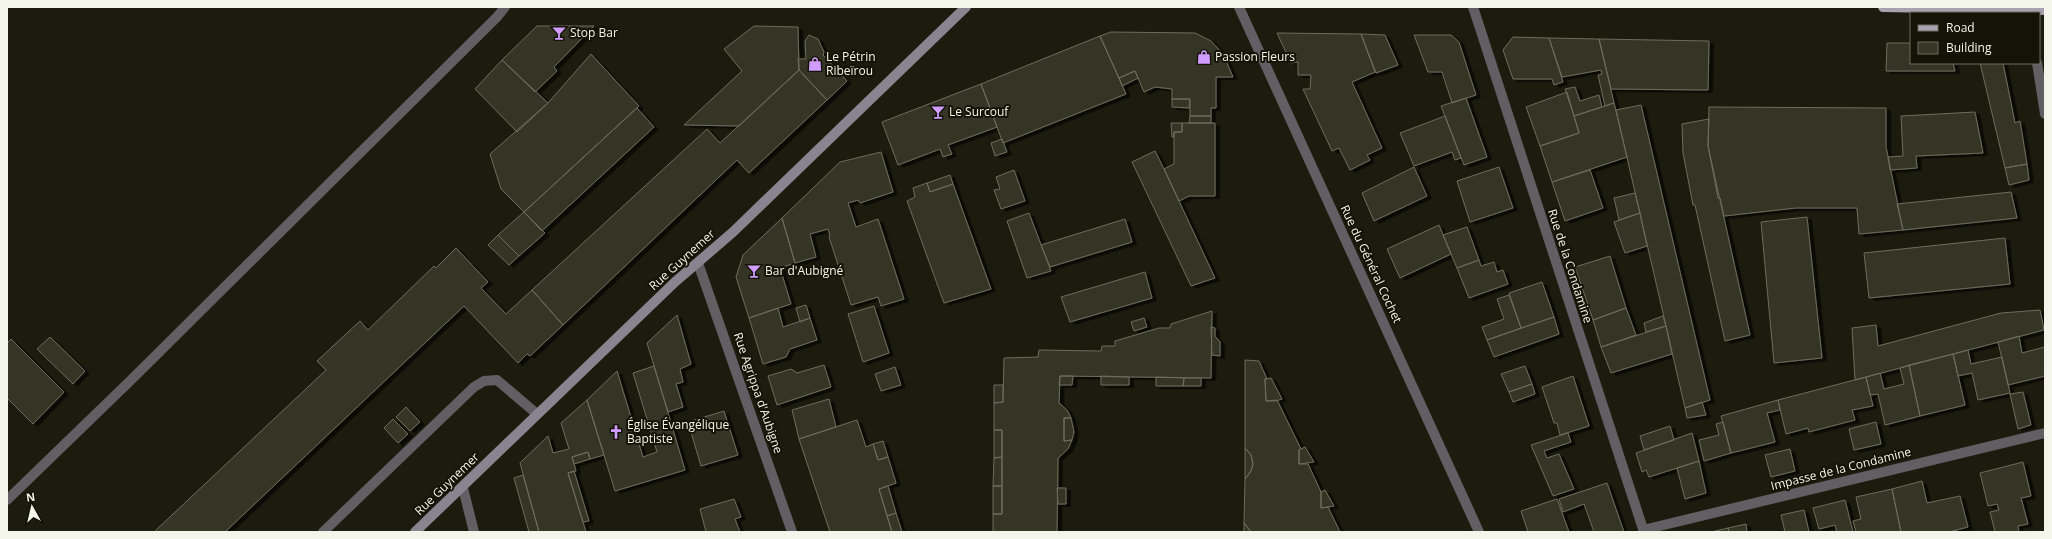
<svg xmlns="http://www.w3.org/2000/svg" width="2052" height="539" viewBox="0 0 2052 539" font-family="'Open Sans',sans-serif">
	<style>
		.building { fill: #353626; stroke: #6c6d5c; filter: url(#shadow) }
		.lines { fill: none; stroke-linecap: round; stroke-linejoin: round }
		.lane { stroke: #615e64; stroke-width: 10 }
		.street { stroke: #615e64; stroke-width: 10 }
		.secondary { stroke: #89848f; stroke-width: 10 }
		.primary { stroke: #a8a1af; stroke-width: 10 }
		.labels { text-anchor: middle; stroke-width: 4; stroke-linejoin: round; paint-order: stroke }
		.poi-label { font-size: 12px; fill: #f3f4ea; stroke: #131306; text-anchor: start }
		.street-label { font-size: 12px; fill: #f3f4ea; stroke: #131306 }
	</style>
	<defs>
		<filter id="shadow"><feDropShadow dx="4.5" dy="2.5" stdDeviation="0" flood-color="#0009"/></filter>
	</defs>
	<rect width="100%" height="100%" fill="#1c1c0e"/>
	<path class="building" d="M537 26H594L554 67 557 71 535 92 502 60Z
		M754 26 798 27 799 70 739 126 684 125 742 71 724 49Z
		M1111 32 1195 33 1211 41 1223 54 1233 77H1216V108H1211V116H1190V99H1172V89L1155 87 1144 92 1135 71 1119 78 1100 36Z
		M1277 33 1361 34 1375 72 1352 82 1382 148 1367 155 1370 160 1350 170 1339 148 1332 151 1303 89H1310L1311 75H1298V62L1291 63Z
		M1361 34 1385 35 1398 65 1376 73Z
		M809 35 818 39 824 52 823 55 847 81 827 100 799 70 798 59H806L805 41Z
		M1414 35H1451L1459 42 1476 95 1452 103 1442 72H1428Z
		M1100 36 1126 94 1003 143 981 84Z
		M1513 37 1549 38 1563 82 1554 85 1552 79H1513L1503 50Z
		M1549 38 1599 39 1614 103 1605 106 1598 75 1602 74 1601 70 1562 77Z
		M1599 39 1709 41 1708 90 1611 89Z
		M1887 43H1911V63H1953L1955 71H1886Z
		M591 54 639 106 524 212 501 189 490 154 548 103Z
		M502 60 548 103 517 132 475 89Z
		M1980 63H2003L2015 123 2020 121 2027 164 2005 168Z
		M799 70 827 100 749 173 737 160 563 325 532 290 707 129 720 143Z
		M1135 71 1138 78 1122 86 1119 78Z
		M981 84 997 127 948 145 952 154 943 157 940 149 898 165 882 122Z
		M1575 87 1580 101 1599 95 1602 107 1574 116 1565 89Z
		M1567 92 1579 133 1540 146 1526 107Z
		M1466 98 1487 157 1464 165 1441 106Z
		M1172 99H1190L1189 108 1172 107Z
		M1614 103 1627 157 1552 182 1540 146 1579 133 1574 116Z
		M1641 105 1710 400 1685 408 1616 110Z
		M1709 107 1886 108V147L1903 230 1859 234 1857 208H1796L1724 216 1720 198H1718L1708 146Z
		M637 108 654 127 542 231 524 212Z
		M1975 112 1983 153 1916 156 1917 168 1890 170 1888 157 1903 156 1901 116Z
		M1190 116H1211V123H1189Z
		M1445 116 1461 158 1455 160 1452 152 1414 166 1400 133Z
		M1709 119 1708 146 1750 335 1725 341 1695 205H1693L1683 153 1682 124Z
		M1171 123H1182V132H1174V137H1172Z
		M1182 123H1215V196H1189L1179 201 1164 169 1174 164V132H1182Z
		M1002 139 1007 152 995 156 991 143Z
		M1155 151 1164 169 1215 278 1191 286 1132 162Z
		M881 152 893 192 860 203 858 200 848 203 856 227 878 219 904 299 881 306 878 297 851 305 829 237 830 236 828 229 810 234 816 257 795 263 782 218 840 162Z
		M2027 164 2029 180 2009 185 2005 168Z
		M1414 167 1427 196 1374 221 1362 193Z
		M1499 167 1513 208 1470 222 1457 181Z
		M1014 170 1025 201 1001 209 994 190 1000 189 996 177Z
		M1590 170 1603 208 1565 221 1552 182Z
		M950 175 953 184 930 192 927 183Z
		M927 183 930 192 953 184 991 289 944 303 907 201 915 197 913 188Z
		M2011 192 2017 218 1903 230 1897 204Z
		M1635 193 1640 213 1619 220 1614 198Z
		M524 212 545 233 519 256 498 235Z
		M1029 213 1051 271 1027 278 1007 221Z
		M1640 213 1647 246 1625 253 1614 222Z
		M1807 217 1822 358 1774 363 1761 222Z
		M782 218 795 263 780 268 791 304 749 318 736 277 743 255Z
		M1125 219 1132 242 1050 267 1041 245Z
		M1439 225 1451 254 1400 278 1387 249Z
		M1467 227 1479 260 1457 268 1443 235Z
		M498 235 519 256 509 265 488 245Z
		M2005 238 2010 284 1869 298 1864 253Z
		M456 248 488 282 481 288 506 314 532 290 563 325 530 356 527 354 518 363 464 306 225 532H154L326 370 317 361 360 321 368 330 434 266 436 268Z
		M1610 256 1626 308 1593 320 1575 267Z
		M1479 260 1481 266 1494 262 1497 272 1503 270 1508 284 1469 298 1457 268Z
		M1145 272 1152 298 1070 322 1061 297Z
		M1542 282 1554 317 1521 328 1509 293Z
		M1509 295 1521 328 1487 340 1482 327 1504 319 1497 299Z
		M806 305 810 318 800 322 796 308Z
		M874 306 889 353 863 362 848 314Z
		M778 308 783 327 810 318 817 340 790 349 786 357 763 364 749 318Z
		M1626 308 1636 335 1601 347 1593 320Z
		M2040 310 2044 330 1855 380 1852 328 1876 325 1878 346 2001 313Z
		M1212 311 1211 378 1060 376 1059 403 1067 410 1071 418H1064V441L1072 440 1068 449 1058 458 1057 532H993V514H1002V430H994V403L1003 402 1004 358 1038 357 1039 350 1101 351 1102 346H1115V341L1159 328H1170L1171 324Z
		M677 315 691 364 680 369 683 382 676 384 683 407 668 412 647 343Z
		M1663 316 1666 326 1646 332 1644 323Z
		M1554 317 1559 334 1494 357 1487 340Z
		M1144 318 1147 327 1134 331 1131 322Z
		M1666 326 1672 354 1611 373 1601 347Z
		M1211 327 1215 328V336L1220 342V356L1212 355Z
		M2019 336 2022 353 2045 347V376L2008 385 1998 342Z
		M50 337 85 371 73 384 37 349Z
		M11 339 64 392 33 424 7 398V343Z
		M1968 350 1971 364 2002 357 2010 393 1978 400 1972 373 1958 376 1953 354Z
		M1953 354 1965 405 1920 416 1909 365Z
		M1245 360 1259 361 1267 379H1265L1266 401 1277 400 1301 449 1299 450V464H1308L1321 492V508L1328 507 1340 532H1251L1244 523 1245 479 1251 471 1253 464 1251 455 1245 448Z
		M824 365 831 387 777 405 768 376 791 369 797 373Z
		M1909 365 1920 416 1885 425 1878 394 1870 395 1866 377 1880 373 1884 389 1904 384 1900 368Z
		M654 366 685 470 615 491 587 400 617 371 643 457 657 452 633 373Z
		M1525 366 1532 384 1509 392 1501 374Z
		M895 367 901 385 881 391 875 374Z
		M1060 376H1073L1072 385H1059Z
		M1101 376 1129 377V385H1101Z
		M1573 376 1589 426 1560 435 1557 423H1554L1542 387Z
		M1156 377 1184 378 1183 386H1156Z
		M1866 377 1873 406 1852 410 1855 420 1809 432 1808 428 1786 434 1778 400Z
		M1184 378H1201V386H1183Z
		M1271 378 1282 399 1276 401H1266L1265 379Z
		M1532 384 1535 394 1513 402 1509 392Z
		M994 385H1003V402L994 403Z
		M2023 392 2031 425 2018 429 2010 394Z
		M829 399 836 427 799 439 792 410Z
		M587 400 604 455 590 459 588 452 572 457 576 471 568 473 586 532H539L520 463 548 436 553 453 569 449 561 423Z
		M1778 400 1780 410 1767 413 1775 442 1731 453 1721 416Z
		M1702 402 1706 415 1687 418 1685 408Z
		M406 407 420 422 410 431 396 417Z
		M724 411 738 455 701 466 688 422Z
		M1064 418H1071L1074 432 1072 440 1064 441Z
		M393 419 408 434 398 443 384 428Z
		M857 420 866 447 873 444 878 460 888 457 896 483 879 489 892 532H830L799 439Z
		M1723 422 1731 453 1704 461 1699 440 1719 435 1716 424Z
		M1876 422 1881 444 1854 450 1849 429Z
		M1670 426 1674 440 1644 450 1640 436Z
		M994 430H1002V457L994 458Z
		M1568 433 1571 442 1544 451 1547 458 1559 454 1574 489 1553 496 1531 445Z
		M1692 433 1699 461 1649 477 1646 470 1642 472 1636 453Z
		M883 441 888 457 878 460 873 444Z
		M1305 447 1314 462 1299 464V450Z
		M1245 448 1251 455 1253 464 1251 471 1245 479Z
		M1790 449 1795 471 1771 477 1765 455Z
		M588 452 590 459 574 464 572 457Z
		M1002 457V486H993L994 458Z
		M1699 461 1706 493 1685 499 1677 468Z
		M2023 462 2031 496 2021 498 2028 524 2018 526 2019 532H1995L1990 512 1999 510 1997 504 1988 506 1980 473Z
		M574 471 589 521 583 522 568 473Z
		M523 475 539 532H529L514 478Z
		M1922 481 1927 503 1960 496 1968 527 1949 532H1901L1892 489Z
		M1607 483 1624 532H1594L1584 504 1563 512 1559 499Z
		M888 486 896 513 887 516 879 489Z
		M993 486H1002V514H993Z
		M1057 488H1066V504H1058Z
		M1892 489 1901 532H1856L1853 521 1861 519 1856 497Z
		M1325 490 1334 506 1321 508V492Z
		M734 499 741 517 735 519 740 532H706L700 509Z
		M1557 499 1569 532H1528L1521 511Z
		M1845 500 1853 532H1837L1835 525 1819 529 1813 508Z
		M1804 510 1809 532H1785L1781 515Z
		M896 513 902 532H892L887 516Z
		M1244 523 1247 527 1251 532H1244Z
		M1746 524 1747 532H1729L1728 528Z
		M1728 528 1729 532H1711Z"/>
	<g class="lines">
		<path class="lane" d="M7 500 130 381 497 17 505 7
			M323 532 474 387 484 381 497 380 537 414"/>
		<path class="street" d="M1239 7 1479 532
			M1473 7 1644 532
			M2037 63 2045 114
			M698 263 792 532
			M463 488 474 532
			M1643 530 2045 433"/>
		<path class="secondary" d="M415 532 675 282 733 232 966 7"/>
		<path class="primary" d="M1883 7 2045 10"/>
	</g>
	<defs>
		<symbol id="bar-bare" viewBox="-9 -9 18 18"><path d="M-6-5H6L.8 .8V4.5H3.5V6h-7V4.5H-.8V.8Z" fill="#d09dfe" stroke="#131306" stroke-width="2.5" paint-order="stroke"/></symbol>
		<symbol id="shop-bare" viewBox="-9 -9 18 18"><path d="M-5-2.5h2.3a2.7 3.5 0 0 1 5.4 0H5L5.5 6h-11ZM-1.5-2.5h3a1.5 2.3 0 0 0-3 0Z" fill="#d09dfe" stroke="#131306" stroke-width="2.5" paint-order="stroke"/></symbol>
		<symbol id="church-bare" viewBox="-9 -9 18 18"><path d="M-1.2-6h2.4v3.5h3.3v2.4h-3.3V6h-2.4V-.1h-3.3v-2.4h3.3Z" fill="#d09dfe" stroke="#131306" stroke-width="2.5" paint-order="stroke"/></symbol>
	</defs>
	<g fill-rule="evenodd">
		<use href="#bar-bare" x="549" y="23" width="20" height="20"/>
		<use href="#shop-bare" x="1194" y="47" width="20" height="20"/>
		<use href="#shop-bare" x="805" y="54" width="20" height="20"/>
		<use href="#bar-bare" x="928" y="102" width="20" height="20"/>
		<use href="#bar-bare" x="744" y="261" width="20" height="20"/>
		<use href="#church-bare" x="606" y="422" width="20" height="20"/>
	</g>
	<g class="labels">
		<g class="poi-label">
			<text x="570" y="37">Stop Bar</text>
			<text x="826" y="61">Le Pétrin<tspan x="826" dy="14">Ribeïrou</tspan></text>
			<text x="1215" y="61">Passion Fleurs</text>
			<text x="949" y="116">Le Surcouf</text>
			<text x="765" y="275">Bar d'Aubigné</text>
			<text x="627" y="429">Église Évangélique<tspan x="627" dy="14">Baptiste</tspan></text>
		</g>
		<g class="street-label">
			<text transform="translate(682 260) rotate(-42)" y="4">Rue Guynemer</text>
			<text transform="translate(1371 264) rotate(65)" y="4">Rue du Général Cochet</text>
			<text transform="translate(1570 266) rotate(72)" y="4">Rue de la Condamine</text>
			<text transform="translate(758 393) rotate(71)" y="4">Rue Agrippa d'Aubigne</text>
			<text transform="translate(1841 469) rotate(-14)" y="4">Impasse de la Condamine</text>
			<text transform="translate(447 484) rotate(-44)" y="4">Rue Guynemer</text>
		</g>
	</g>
	<rect width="2052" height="539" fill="none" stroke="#f3f4ea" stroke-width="16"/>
	<rect x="1910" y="12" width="130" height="52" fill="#131306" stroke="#6d6d61"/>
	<rect x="1918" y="25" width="20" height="6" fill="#a8a1af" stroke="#6d6d61"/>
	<text x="1946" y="32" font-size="12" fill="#f3f4ea">Road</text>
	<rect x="1918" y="42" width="20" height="12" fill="#353626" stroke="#6d6d61"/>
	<text x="1946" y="52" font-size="12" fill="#f3f4ea">Building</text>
	<g transform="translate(32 507) rotate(352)" stroke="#131306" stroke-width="3" paint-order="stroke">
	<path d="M0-3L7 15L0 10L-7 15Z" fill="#f3f4ea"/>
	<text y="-6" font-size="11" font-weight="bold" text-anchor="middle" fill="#f3f4ea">N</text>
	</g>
</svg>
